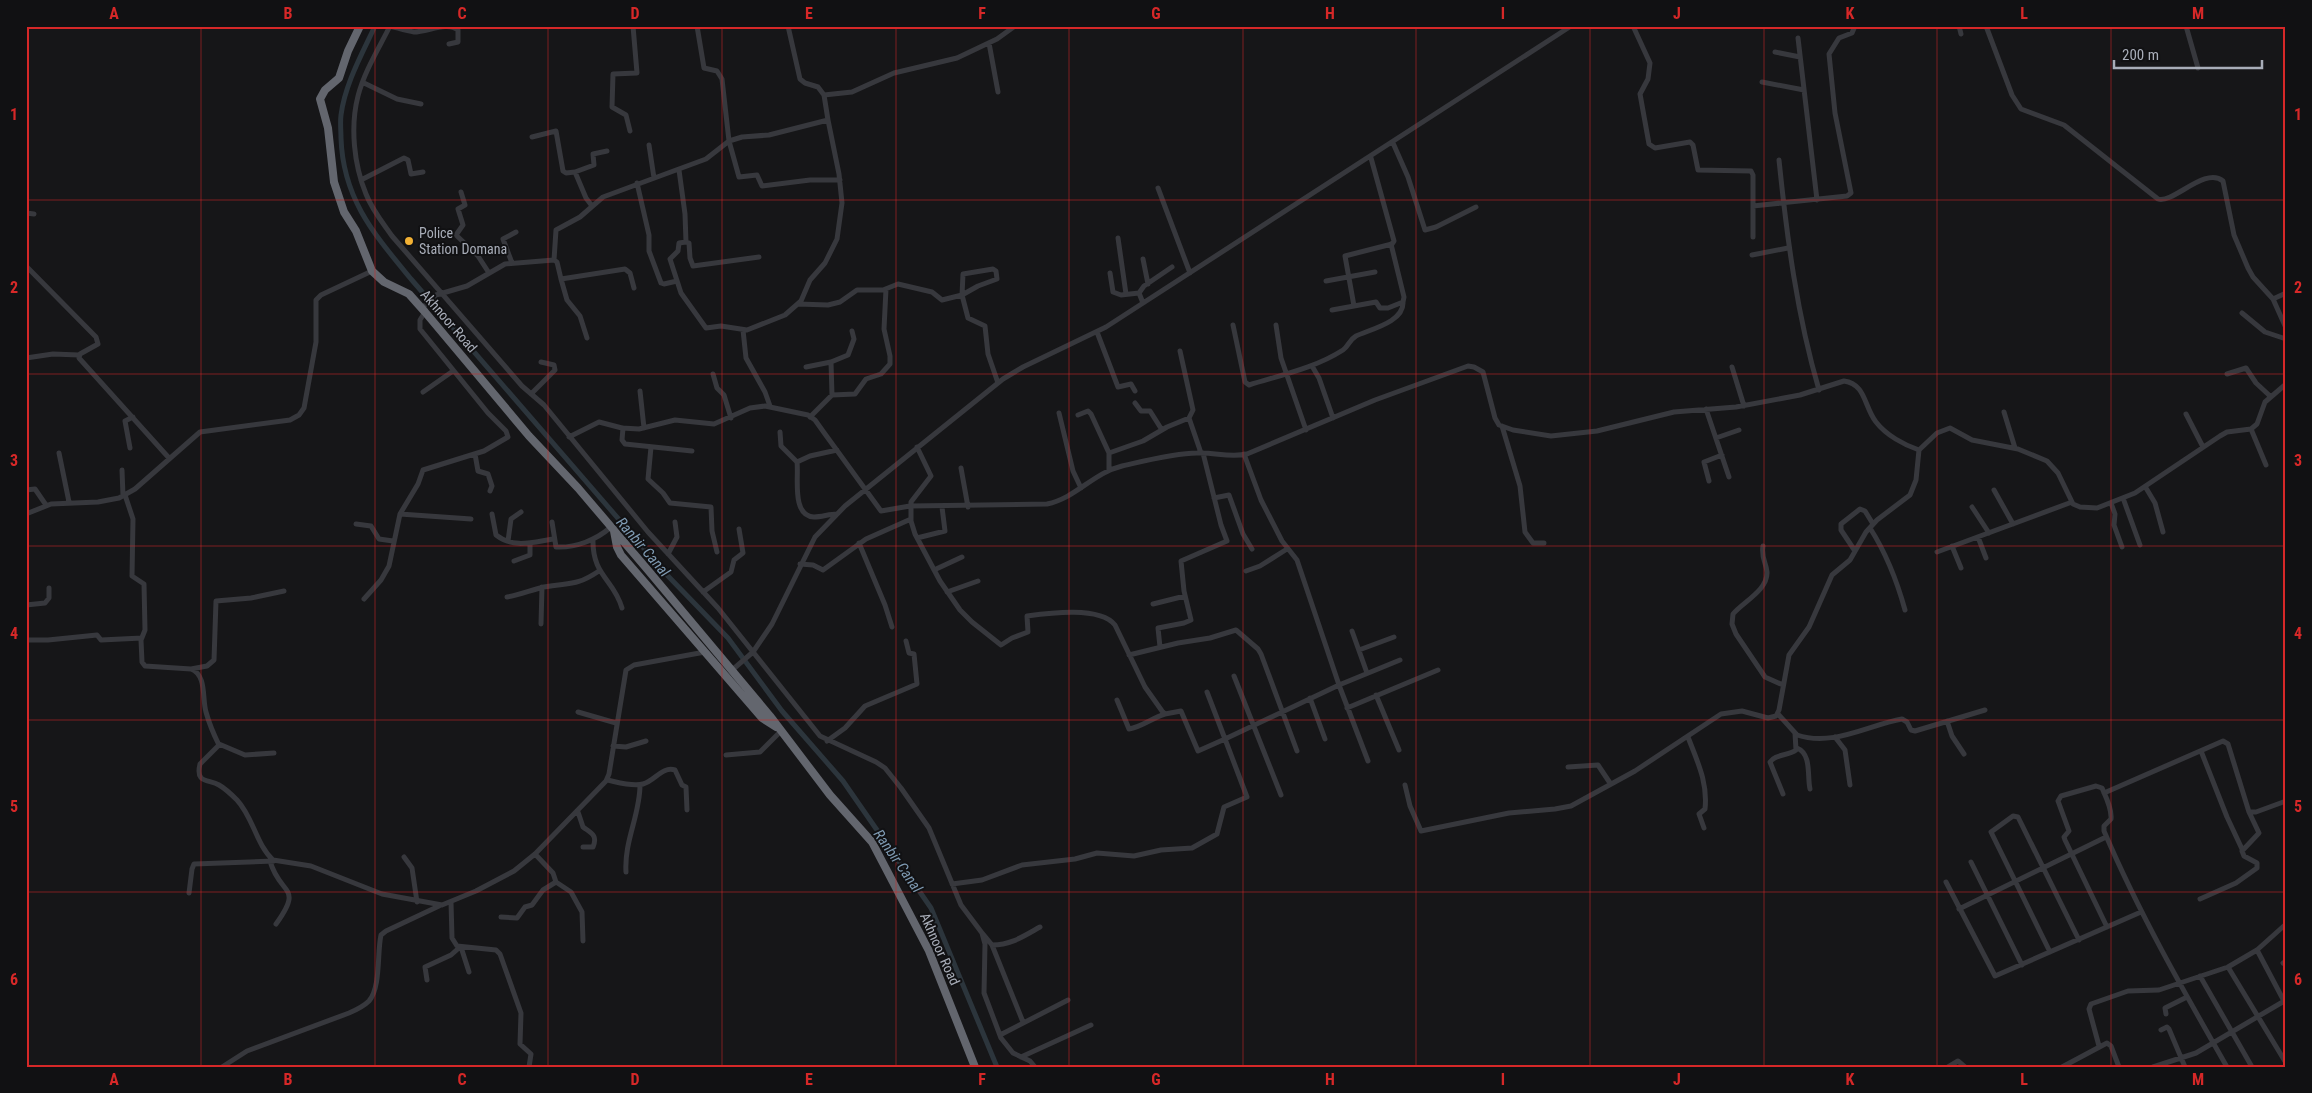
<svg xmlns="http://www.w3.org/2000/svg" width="2312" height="1093" viewBox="0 0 2312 1093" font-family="'Roboto Condensed',sans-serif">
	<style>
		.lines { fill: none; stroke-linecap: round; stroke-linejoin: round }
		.canal { stroke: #2c353c; stroke-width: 5 }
		.minor { stroke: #37383d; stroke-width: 5 }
		.highway { stroke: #63666e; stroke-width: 8 }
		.grid { fill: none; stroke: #d62828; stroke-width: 1; stroke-opacity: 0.55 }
		.poi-dot { fill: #f2b134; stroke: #111113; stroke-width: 2 }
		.labels { text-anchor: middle; stroke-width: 4; stroke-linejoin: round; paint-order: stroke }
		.poi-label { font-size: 14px; fill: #a8adb8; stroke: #111113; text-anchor: start }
		.street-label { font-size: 14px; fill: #a8adb8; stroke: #111113 }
		.water-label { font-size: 15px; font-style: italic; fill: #7f9bb3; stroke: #111113 }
		.neatline { fill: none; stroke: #d62828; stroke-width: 2 }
		.grid-label { font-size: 16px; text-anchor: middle; font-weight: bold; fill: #d62828 }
	</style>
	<rect width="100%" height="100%" fill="#161618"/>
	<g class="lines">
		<path class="canal" d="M375 26C362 54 345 84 341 115 340 123 341 131 341 138 343 199 374 234 411 279L667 575 728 638 782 711 843 781 931 908 997 1067"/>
		<path class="minor" d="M390 26C379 48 364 72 358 96 350 127 354 165 366 194 372 210 383 223 392 236L522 386 544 405 648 532 718 608 820 736 876 762 885 768 901 788 929 828 961 905 982 933 985 944 984 993 1001 1038 1013 1053 1030 1061 1035 1067
			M390 26C398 28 406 31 414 32 428 32 447 21 458 30V42L449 44
			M697 26 704 68 717 71 722 79 729 141 739 177 757 175 762 186 810 180H840
			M788 26 800 79 805 83 818 87 824 95
			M1633 26 1650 63 1648 79 1640 94 1649 144 1655 148 1690 142 1693 145 1698 170 1751 171 1753 175V206L1847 196 1851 193 1835 113 1829 54 1839 38 1852 33 1855 26
			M1959 26 1961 34
			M1986 26 2012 95 2021 109 2064 125 2158 199C2173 204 2205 166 2223 181L2234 235 2248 268 2253 277 2273 299 2286 328
			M2186 26 2198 68
			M1798 38 1817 200
			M989 43 998 92
			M1775 52 1800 57
			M1762 82 1804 90
			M364 83 397 99 421 104
			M630 131 626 115 612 107 613 74 637 73 633 26
			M532 137 556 131 563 171 566 173 575 172 586 198 592 206
			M1393 143 1408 177 1425 230 1436 227 1476 207
			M649 145 654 178
			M1779 160C1787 238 1797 315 1819 390
			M679 170 685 214 686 242 679 243 678 251 670 259 681 293 706 328 721 326 747 330 785 315 801 301 810 280 825 263 837 239 842 203 839 174 828 120
			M575 172 594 165 593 154 607 151
			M361 180 404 158 408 160 411 174 423 172
			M637 183 649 235V251L661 283 664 284 677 281
			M1158 188 1190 273
			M461 192 465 205 458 209 463 225 456 235 478 256 489 273
			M1753 206V237
			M26 213 34 214
			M1118 238 1126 294
			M686 242 689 243 690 258 693 266 759 257
			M1752 255 1788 248
			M1143 259 1148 284
			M554 260 557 262 561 279 625 269 630 273 634 288
			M512 263 503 239 516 232
			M26 266 96 337 98 344 80 354 79 358 169 458
			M993 269 996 271 997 279 978 286 962 295 963 274Z
			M1110 273 1113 292 1121 295 1139 293 1143 303
			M561 279 567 300 580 316 587 338
			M1326 281 1375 272
			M1139 293 1144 286 1172 267
			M2273 299 2286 293
			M798 304 828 305 840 302 857 290H883L898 284 932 292 942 300 962 295 968 318 985 326 988 354 998 383
			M1354 306 1345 256 1392 244 1394 241 1371 158
			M422 308 436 295 467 286 505 264 554 260 556 230 580 217 603 197 706 159 729 141 742 137 769 135 828 120 824 95 852 92 894 73 957 58 997 39 1015 26
			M1332 310 1376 302 1380 308H1388L1403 302 1404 297 1391 244
			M2242 313 2265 332 2286 339
			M1233 325 1245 382 1249 385C1281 375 1315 368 1343 350 1349 346 1349 340 1356 336 1371 329 1404 322 1403 302
			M1276 325 1281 358 1306 430
			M743 330 746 358 765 392 770 406
			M1097 332 1118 387 1131 384 1135 391
			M1180 351 1193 410 1189 418 1201 453
			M26 358 53 354 79 355
			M1312 366 1319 378 1333 418
			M806 367 831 362
			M1732 367 1744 406
			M713 374 717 388 724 395 731 418
			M2227 374 2246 368 2256 383 2270 396
			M640 391 644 428
			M423 392 453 371
			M531 394 555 370 554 365 541 362
			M832 395 831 362 848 355 854 339 852 331
			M1135 403 1141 411H1150L1162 430
			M1706 409 1729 477
			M2004 412 2015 448
			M1059 413 1073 471 1081 488
			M2186 414 2203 447
			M1078 415 1088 411 1091 414 1109 453V470
			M810 417 832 395 855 394 866 379 881 374 890 364V356L884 329 886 289
			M1502 426 1520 486 1525 532 1533 543H1544
			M623 428 622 440 625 444 692 451
			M2251 429 2266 465
			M780 432 781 446 797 462C799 476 791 516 814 517 822 517 829 514 837 514
			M569 437 599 422 622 428 639 429 675 420 714 424 750 408 765 406 808 415 815 420 825 434 881 511 910 506 1047 504C1076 498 1093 473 1122 466 1144 461 1175 453 1197 453 1215 452 1229 458 1247 454L1375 400 1468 366 1474 367 1483 372 1495 418 1499 425 1513 430 1551 436 1597 431 1674 412 1736 407 1800 395 1844 381C1866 384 1864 407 1876 422 1886 435 1904 445 1919 450L1937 433 1950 428 1972 440 2018 449 2047 461 2058 473 2073 504 2080 507 2097 508 2135 493 2220 436 2227 432 2251 429 2257 424 2265 402 2286 384
			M1716 438 1739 430
			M651 447 648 479 663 493 670 503 711 507 712 531 717 552
			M917 447 931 476 911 502V521L915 534 940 581 960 610 972 622 1001 645 1012 638 1028 632 1027 616C1049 613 1100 606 1115 625L1145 687 1162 711 1165 714 1181 711 1198 751 1225 739 1207 692
			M130 448 125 421 133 417
			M59 453 69 502
			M1109 453 1143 441 1167 427 1189 418
			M475 454 478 471 488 474 492 486 490 491
			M797 462 810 456 837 450
			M961 468 968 507
			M122 470 123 496
			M1709 481 1704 462 1722 455
			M2146 488 2155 503 2163 532
			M26 490 35 489 46 505
			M1994 490 2013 524
			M125 495 133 519 132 576 144 584 145 630 141 640 142 662 145 666 191 669C207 675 202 699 206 712 209 723 214 735 219 745L200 764C195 784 209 779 219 785 226 789 232 795 237 800 253 817 256 844 273 860L311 866 382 894 442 905 476 891 514 871 535 854 606 781 609 774 626 670 634 665 705 652
			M1214 498 1229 495 1243 534 1252 549
			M2123 498 2140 545
			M2111 503 2115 514 2114 525 2122 547
			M1972 507 1989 533
			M26 514 51 504 98 502 119 498 135 489 200 432 290 420 299 415 304 408 316 342V300L321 295 372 271
			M400 514 471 519
			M492 514 496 535C514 549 533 542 553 539
			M552 522 556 547C576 548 596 540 611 527
			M356 524 371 526 379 539 393 541
			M1870 528C1886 553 1897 581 1905 610
			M1978 537 1986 558
			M917 538 945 531 942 507
			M593 539C592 576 614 579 622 608
			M508 541 511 519 521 512
			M859 543 885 605 892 627
			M1763 546C1761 558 1766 562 1767 572 1768 590 1743 602 1733 614L1732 624 1736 634 1765 677 1783 685
			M1952 546 1961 568
			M1855 551 1841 530V524L1860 509 1865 511 1873 524
			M1937 552 2072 502
			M668 554 677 537 675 522
			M514 561 530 555V544
			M800 564 813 565 823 570 866 539 911 519
			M934 570 962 557
			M1246 571 1260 566 1287 549
			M703 592 731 572 734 560 743 553 739 529
			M947 592 978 581
			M507 597C520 595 531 590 544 587 570 582 575 587 599 571
			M364 599 381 580 389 566 400 514 418 484 423 470 484 451 508 437 506 431 488 413 420 329V320L425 312
			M1153 604 1185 596
			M26 605 45 603 49 598V588
			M541 624 542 587
			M1352 631 1367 673
			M26 640H48L97 635 101 640 142 638
			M1160 647 1158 628 1184 623 1191 620 1184 591 1181 561 1227 541 1221 525 1203 453
			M1359 650 1394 637
			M1129 655 1178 643 1210 638 1236 630 1258 649 1261 654 1297 751
			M191 669 207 666 214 660 216 601 251 598 284 591
			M731 671 753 652 772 624 815 537 845 506 1003 379 1023 367 1106 327 1571 26
			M1234 676 1281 795
			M1376 695 1399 750
			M1310 698 1325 739
			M1117 700 1129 729C1142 727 1152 718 1165 714
			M1347 708 1438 670
			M578 712 616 723
			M1778 714 1797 735C1833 747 1868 725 1902 719L1907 722 1911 730 1915 731 1985 710
			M1947 721 1952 736 1964 754
			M1688 737C1697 761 1708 782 1705 809L1699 814 1704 828
			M1835 737 1845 750 1850 785
			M827 741 845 728 865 706 917 684 914 654 909 653 906 641
			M219 744 245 755 274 753
			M613 746 626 747 646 741
			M1797 748C1812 754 1807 777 1810 789
			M2201 751 2227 817 2242 849
			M726 755 760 752 781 731
			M1368 761 1339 685 1400 660
			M1568 767 1598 765 1610 783
			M607 780C617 782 632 787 643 784 655 781 662 766 675 770L682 785 686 787 687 810
			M1405 785 1410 806 1421 831 1509 813 1555 809 1571 806 1635 771 1721 714 1742 711 1768 718 1776 716 1779 710 1789 655 1809 627 1832 575 1850 560 1866 532 1877 520 1910 495 1916 480 1919 450
			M2104 793 2223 741 2228 744 2249 812H2256L2286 801
			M1783 794 1770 762C1775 754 1788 756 1796 750L1795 733
			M578 812 583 827C591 833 598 835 593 847H583
			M535 854 553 873 556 882 571 892 582 912 583 941
			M404 857 412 868 417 902
			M270 861C280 896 304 885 276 924
			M1971 862 2022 965
			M626 872C624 841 640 815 640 785
			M1946 882 1995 976 2141 912
			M952 884 982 880 1022 865 1075 859 1097 853 1134 856 1161 850 1192 848 1217 834 1224 807 1247 797 1225 739 1339 685 1297 560 1282 541 1261 500 1244 454
			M189 893 192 869 194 864 274 861
			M2200 899 2236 883 2257 868V863L2244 856 2242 851 2259 833 2249 812
			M451 902 452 938 457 946 496 950 500 954 521 1013 520 1044 531 1054 529 1067
			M1959 909 2106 837
			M501 917 517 918 525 907 532 905 543 890 556 882
			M2107 927 2065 840 2064 837 2069 831 2058 801 2061 796 2096 786 2102 788C2106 797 2112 809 2111 819L2104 826V831C2139 913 2183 990 2227 1067
			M983 934 992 945 1023 1022
			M992 945C1011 945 1024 936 1040 927
			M461 947 469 972
			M2257 950 2285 1003
			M2050 952 1991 832 2013 816 2018 817 2079 940
			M2283 963 2286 961
			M2228 967 2286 1063
			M2200 976 2252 1067
			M427 980 425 967 451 955 460 947
			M2166 1014 2165 1008 2187 997
			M2161 1030 2167 1027 2169 1029 2185 1067
			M1000 1035 1068 1000
			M2099 1046 2089 1009 2091 1004 2128 991 2159 990 2228 967 2257 950 2286 924
			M1021 1057 1091 1025
			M222 1067 247 1051 349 1013C356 1010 364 1006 369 1001 381 987 377 952 381 935L386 931 439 906
			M1948 1067 1958 1061 1965 1067
			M2062 1067 2107 1043 2111 1046 2119 1067
			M2153 1067 2196 1053 2286 1000"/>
		<path class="highway" d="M360 26 348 51 339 78 325 90 320 99 328 128 334 182 344 212 356 231 372 271 384 282 409 294 425 312 529 436 578 488 647 569 770 716 830 795 872 842 929 951 975 1067
			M614 531 617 547 621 555 762 718 776 727"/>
	</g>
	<path class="grid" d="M201 26V1067M375 26V1067M548 26V1067M722 26V1067M896 26V1067M1069 26V1067M1243 26V1067M1416 26V1067M1590 26V1067M1764 26V1067M1937 26V1067M2111 26V1067M26 200H2286M26 374H2286M26 546H2286M26 720H2286M26 892H2286"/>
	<circle class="poi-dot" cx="409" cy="241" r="5"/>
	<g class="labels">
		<g class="poi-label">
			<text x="419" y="238">Police<tspan x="419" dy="16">Station Domana</tspan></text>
		</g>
		<g class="street-label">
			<text transform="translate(449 321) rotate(49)" y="5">Akhnoor Road</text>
			<text transform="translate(940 949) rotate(66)" y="5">Akhnoor Road</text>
		</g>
		<g class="water-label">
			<text transform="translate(643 547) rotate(49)" y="5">Ranbir Canal</text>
			<text transform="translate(898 861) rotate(55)" y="5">Ranbir Canal</text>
		</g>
	</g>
	<rect width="2312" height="1093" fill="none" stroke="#111113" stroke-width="55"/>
	<path d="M2114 60v8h148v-8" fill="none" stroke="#a8adb8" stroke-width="2.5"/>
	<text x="2122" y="60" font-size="15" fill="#a8adb8" stroke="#111113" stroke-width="4" paint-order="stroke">200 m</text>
	<rect x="28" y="28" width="2256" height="1038" class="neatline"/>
	<g class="grid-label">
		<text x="114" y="19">A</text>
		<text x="288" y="19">B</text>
		<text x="462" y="19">C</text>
		<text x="635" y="19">D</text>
		<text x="809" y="19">E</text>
		<text x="982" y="19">F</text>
		<text x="1156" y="19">G</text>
		<text x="1330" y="19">H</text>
		<text x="1503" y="19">I</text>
		<text x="1677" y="19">J</text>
		<text x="1850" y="19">K</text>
		<text x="2024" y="19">L</text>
		<text x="2198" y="19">M</text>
		<text x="14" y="120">1</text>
		<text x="2298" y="120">1</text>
		<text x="14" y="293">2</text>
		<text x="2298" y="293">2</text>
		<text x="14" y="466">3</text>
		<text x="2298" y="466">3</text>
		<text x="14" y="639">4</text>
		<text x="2298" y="639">4</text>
		<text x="14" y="812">5</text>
		<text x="2298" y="812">5</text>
		<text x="14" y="985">6</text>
		<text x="2298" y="985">6</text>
		<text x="114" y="1085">A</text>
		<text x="288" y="1085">B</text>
		<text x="462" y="1085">C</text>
		<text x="635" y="1085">D</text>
		<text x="809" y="1085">E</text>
		<text x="982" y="1085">F</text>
		<text x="1156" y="1085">G</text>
		<text x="1330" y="1085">H</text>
		<text x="1503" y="1085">I</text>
		<text x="1677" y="1085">J</text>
		<text x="1850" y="1085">K</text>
		<text x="2024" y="1085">L</text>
		<text x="2198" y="1085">M</text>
	</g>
</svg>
